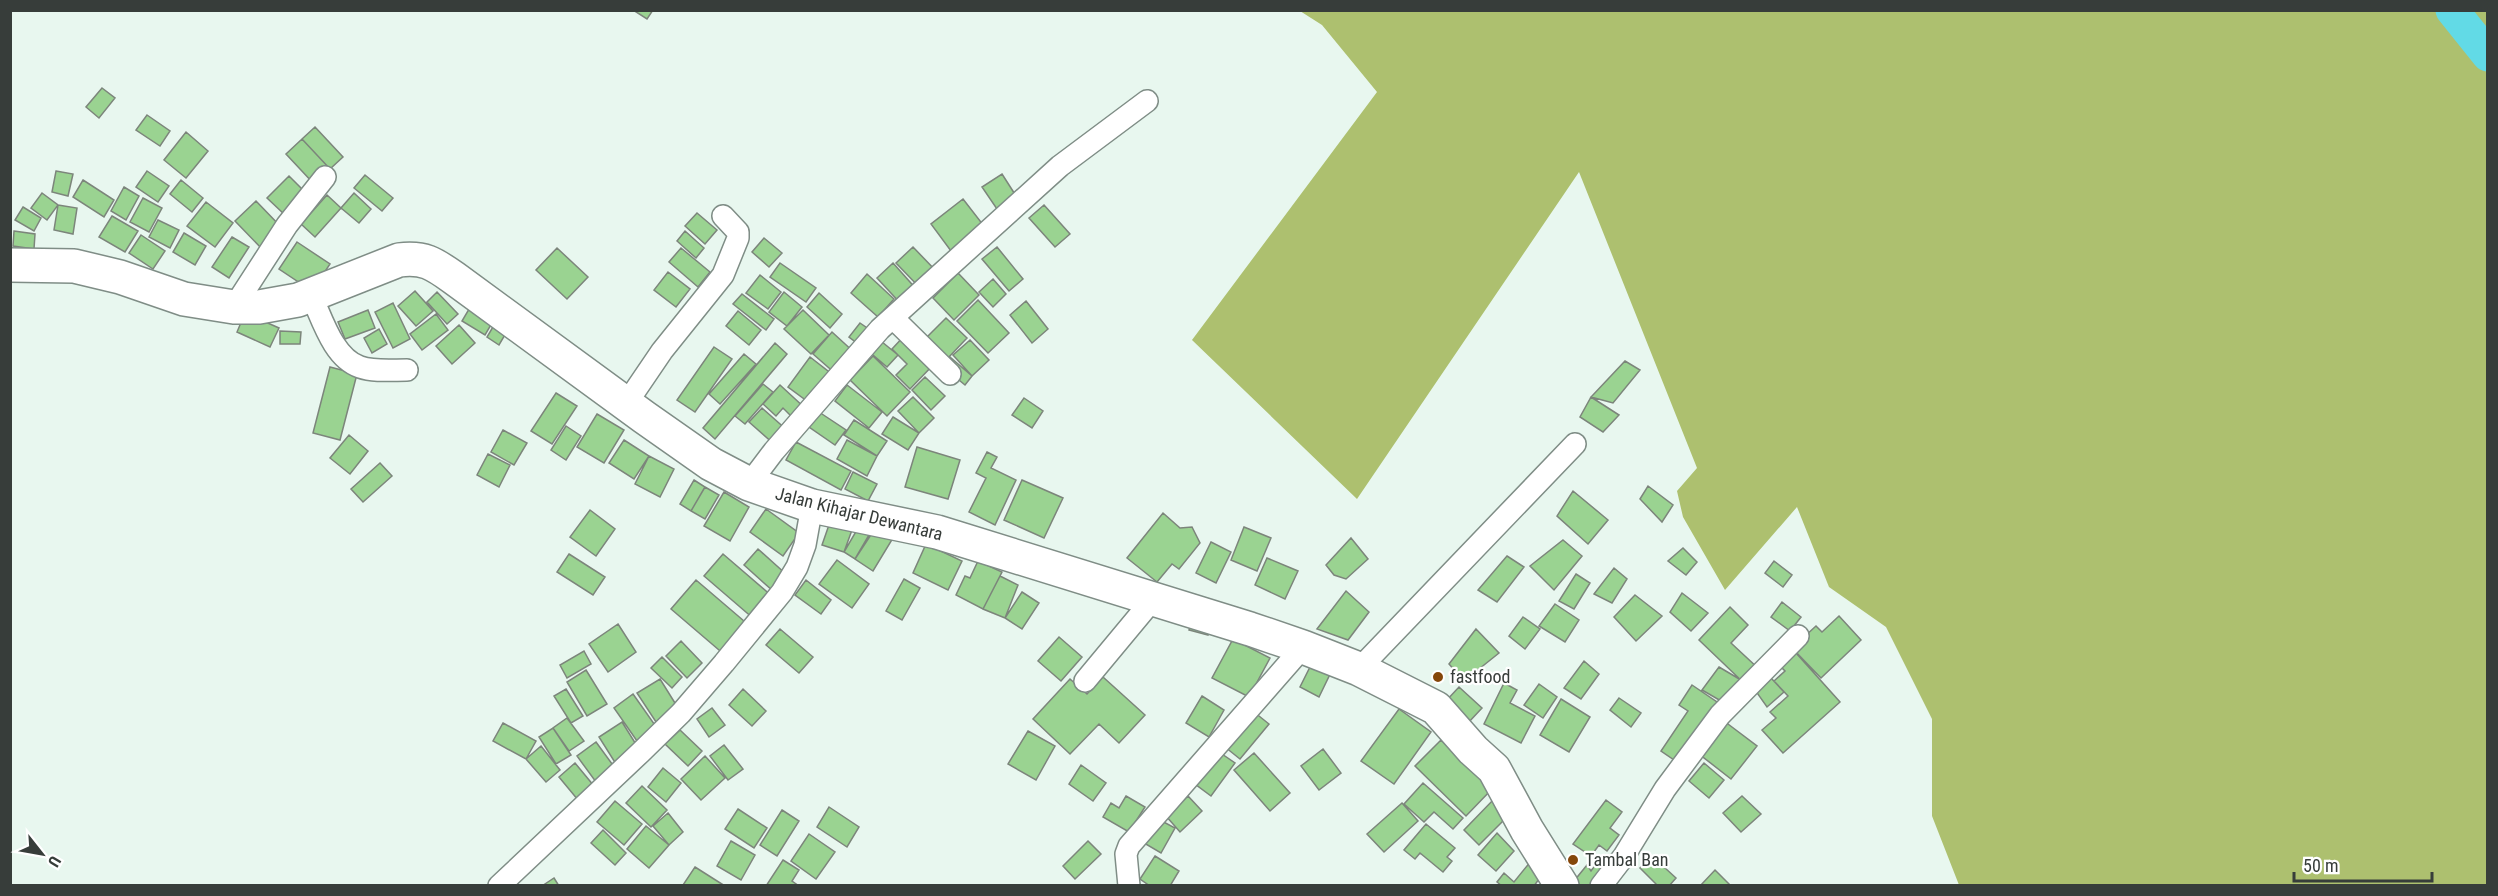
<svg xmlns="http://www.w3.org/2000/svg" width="2498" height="896" viewBox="0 0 2498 896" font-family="'Roboto Condensed',sans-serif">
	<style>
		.forest { fill: #adc06f }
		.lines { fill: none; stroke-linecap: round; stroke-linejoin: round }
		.river { stroke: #62dae6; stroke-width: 33 }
		.building { fill: #9ad391; stroke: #7c857b; stroke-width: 1.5 }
		.minor-casing { stroke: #7f8d86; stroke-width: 24 }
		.primary-casing { stroke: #7f8d86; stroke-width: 36 }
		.minor { stroke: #fff; stroke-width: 21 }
		.primary { stroke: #fff; stroke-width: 33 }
		.poi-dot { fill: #85470a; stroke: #fff; stroke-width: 2 }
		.labels { text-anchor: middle; stroke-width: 4.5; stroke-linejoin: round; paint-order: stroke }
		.street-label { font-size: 18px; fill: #373d3a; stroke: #fff }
		.poi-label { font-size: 18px; fill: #373d3a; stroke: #fff; text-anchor: start }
	</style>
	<rect width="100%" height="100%" fill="#e8f7ef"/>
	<path class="forest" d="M1300 11H2487V885H1959L1932 816V719L1886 627 1829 587 1797 507 1725 590 1683 517 1677 491 1697 468 1579 172 1357 499 1192 340 1377 92 1322 25Z"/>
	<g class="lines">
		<path class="river" d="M2452 10 2488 55"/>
	</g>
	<path class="building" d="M633 10H653L647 19Z
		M102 88 115 98 99 118 86 107Z
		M147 115 170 131 160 146 136 130Z
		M315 127 343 157 330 169 302 139Z
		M186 132 208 151 186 178 164 160Z
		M302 139 330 169 314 184 286 154Z
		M56 171 73 174 68 196 52 192Z
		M147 171 169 186 158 202 136 187Z
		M1002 174 1018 199 999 212 982 187Z
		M365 175 393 198 382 211 354 188Z
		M289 176 306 193 285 215 267 198Z
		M83 180 114 200 104 217 73 197Z
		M181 180 203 198 192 212 170 194Z
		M124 187 139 196 126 220 111 211Z
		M42 193 58 205 47 220 31 208Z
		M354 193 371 209 359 223 341 208Z
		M327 195 341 208 315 237 301 224Z
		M143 198 162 208 149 232 130 222Z
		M963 199 984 226 951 251 931 224Z
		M256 201 283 229 262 249 235 221Z
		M206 202 233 223 215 247 187 226Z
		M58 205 77 208 73 234 54 230Z
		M1044 205 1070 234 1055 247 1029 218Z
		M23 207 41 218 34 231 15 220Z
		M697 213 717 230 705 244 685 226Z
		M112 216 138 231 125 252 99 237Z
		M158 220 179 230 170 248 149 237Z
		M14 231 35 234 34 249 13 246Z
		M685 231 704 248 696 258 677 241Z
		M184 233 206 246 195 265 173 252Z
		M141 235 165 251 153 269 129 253Z
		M232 237 249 247 229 278 212 267Z
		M764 238 782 253 769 267 752 252Z
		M297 242 330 264 312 291 279 269Z
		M913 247 938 273 921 289 896 263Z
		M997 247 1023 279 1009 291 982 259Z
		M557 248 588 277 567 299 536 270Z
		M681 248 710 272 698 287 669 262Z
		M780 263 816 288 806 302 770 277Z
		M893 263 918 291 902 305 877 278Z
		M668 272 690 289 676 307 654 290Z
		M958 273 979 295 954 320 933 298Z
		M867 274 894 299 878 317 851 293Z
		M760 275 781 292 768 309 746 293Z
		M993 279 1006 294 993 307 979 292Z
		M415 291 433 311 416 326 398 306Z
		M437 292 458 314 447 324 427 302Z
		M784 292 802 307 787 326 769 312Z
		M819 293 842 314 830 328 807 307Z
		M742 294 774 319 766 330 733 304Z
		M978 300 1009 333 988 353 957 321Z
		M1026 301 1048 329 1032 343 1010 315Z
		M393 303 410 339 393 348 375 312Z
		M472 304 495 318 485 335 462 321Z
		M368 310 375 328 345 339 338 322Z
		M803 310 829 335 811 354 784 329Z
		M738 311 761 330 749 345 726 326Z
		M245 313 279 328 270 347 237 332Z
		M436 314 448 330 422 350 410 334Z
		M946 318 967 338 948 358 927 337Z
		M497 320 509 328 499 345 487 337Z
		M860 323 873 332 862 347 849 337Z
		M459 325 475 343 452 364 436 346Z
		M379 329 387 344 372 353 364 338Z
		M280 331 301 332 300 344H280Z
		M832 332 856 354 837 375 813 354Z
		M905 335 935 363 910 389 896 375 907 364 892 349Z
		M876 337 898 355 887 367 866 349Z
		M970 340 989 360 972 376 953 355Z
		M775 343 787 354 715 439 703 428Z
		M714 347 732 359 695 412 677 400Z
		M744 354 756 364 720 404 709 394Z
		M873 356 910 392 887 416 850 380Z
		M810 357 833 375 811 404 788 387Z
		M950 357 972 376 965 385 942 366Z
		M1625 361 1640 370 1613 403 1591 397Z
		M330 367 357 374 340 440 313 433Z
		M925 377 945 396 931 410 912 390Z
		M763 384 773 392 745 424 735 416Z
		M780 385 806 409 795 420 783 408 776 416 763 404Z
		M847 385 882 412 869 428 835 401Z
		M556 393 577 406 552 444 531 431Z
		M913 397 934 418 919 433 898 411Z
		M1591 397 1619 415 1603 432 1580 417Z
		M1024 398 1043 411 1032 428 1012 415Z
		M762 408 788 431 775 445 749 422Z
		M819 412 846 430 835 445 809 427Z
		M597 414 624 430 604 463 577 447Z
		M893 417 919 433 908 450 882 434Z
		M854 420 887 441 877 456 844 435Z
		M566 426 581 436 566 460 551 450Z
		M503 430 527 443 514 465 491 452Z
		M349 435 368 451 350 474 330 458Z
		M624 440 649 456 634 479 609 463Z
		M847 440 877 456 867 476 837 459Z
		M796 442 851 471 841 490 786 460Z
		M917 447 960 460 948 499 905 487Z
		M987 452 997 457 991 468 1016 480 995 525 969 512 986 478 976 473Z
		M488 454 510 465 499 487 477 475Z
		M649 456 674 469 660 497 635 484Z
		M380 463 392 476 363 502 351 489Z
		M853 472 877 484 868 501 845 489Z
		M694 480 705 487 691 511 680 504Z
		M1022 480 1063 498 1044 538 1004 520Z
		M1648 486 1673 505 1662 522 1640 499Z
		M705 487 719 495 705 519 691 511Z
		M1573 491 1608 520 1588 544 1557 516Z
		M724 492 749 507 730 541 704 526Z
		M766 509 799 533 783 556 750 532Z
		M590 510 615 529 596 556 570 537Z
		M1163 513 1180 528 1192 527 1200 543 1179 569 1172 564 1157 582 1127 558Z
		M830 522 852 530 844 552 822 545Z
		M876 527 893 538 873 571 855 559Z
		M1244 527 1271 538 1257 571 1231 560Z
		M858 528 869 535 855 559 844 552Z
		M1351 538 1368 559 1346 579 1334 575 1326 565Z
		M1563 540 1582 556 1554 590 1530 566Z
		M1211 542 1231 552 1216 583 1196 573Z
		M926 544 962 561 948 590 913 573Z
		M1683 548 1697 562 1686 575 1668 561Z
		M758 549 787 575 773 591 744 565Z
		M569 554 605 577 593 595 557 572Z
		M723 554 773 597 754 619 704 576Z
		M1507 556 1524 567 1497 602 1478 590Z
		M1267 558 1298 571 1285 599 1255 585Z
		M837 560 869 584 852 608 819 584Z
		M978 561 1002 572 983 609 956 595 965 576 970 578Z
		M1774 561 1792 575 1783 587 1765 573Z
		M1614 568 1627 579 1612 603 1594 594Z
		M1576 574 1590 583 1574 609 1559 601Z
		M1000 576 1018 585 1005 618 983 609Z
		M904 579 920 588 902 620 886 611Z
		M696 580 751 627 726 656 671 609Z
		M806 580 831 600 821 614 795 595Z
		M1346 591 1369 612 1348 640 1317 629Z
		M1022 592 1039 603 1022 629 1005 618Z
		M1682 593 1708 613 1691 631 1670 612Z
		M1635 595 1662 616 1636 641 1614 617Z
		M1782 602 1801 617 1790 631 1771 617Z
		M1555 604 1579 620 1565 642 1539 626Z
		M1730 607 1748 625 1731 643 1760 670 1746 685 1699 640Z
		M1839 616 1861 640 1821 678 1792 648 1816 626 1822 632Z
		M1523 617 1540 629 1525 649 1509 636Z
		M1193 618 1211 623 1208 635 1189 630Z
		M618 624 636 652 608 672 589 644Z
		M780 629 813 657 799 673 766 645Z
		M1476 629 1499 653 1464 681 1449 664Z
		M1059 637 1082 657 1061 681 1038 661Z
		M1233 639 1270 658 1249 697 1212 678Z
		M681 641 702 663 687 678 666 656Z
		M584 651 591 664 567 678 560 665Z
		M1796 653 1840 702 1783 753 1762 730 1776 718 1770 712 1788 696 1774 681 1785 671 1780 666Z
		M662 657 682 677 672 688 651 668Z
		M1314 659 1333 668 1319 697 1300 687Z
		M1584 661 1599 674 1581 699 1564 688Z
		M1719 667 1741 680 1721 701 1702 690Z
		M586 670 607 704 587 716 567 682Z
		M1103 677 1145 715 1119 743 1099 724 1070 754 1033 719 1070 679 1087 694Z
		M1771 678 1784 692 1767 707 1755 690Z
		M660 679 680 711 658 725 637 693Z
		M1504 683 1517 690 1510 703 1535 716 1521 743 1484 724Z
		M1539 684 1557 697 1543 718 1524 705Z
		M1692 685 1720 704 1680 764 1661 751 1688 711 1679 705Z
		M1459 687 1482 708 1468 723 1445 702Z
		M566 689 583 716 571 723 554 696Z
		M743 689 766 711 752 726 729 705Z
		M633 694 657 728 637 741 614 708Z
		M1202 696 1224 710 1209 737 1186 723Z
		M1619 698 1641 713 1631 727 1610 710Z
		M1561 699 1590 717 1569 752 1540 735Z
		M712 708 725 725 709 737 697 719Z
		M1399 709 1431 732 1394 784 1361 761Z
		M1254 712 1269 724 1240 759 1225 747Z
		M567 718 584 741 569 751 553 728Z
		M1724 721 1757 746 1731 779 1699 754Z
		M622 722 639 749 616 764 599 737Z
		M503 723 536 741 526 759 493 741Z
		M553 728 571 755 556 764 539 737Z
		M680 730 702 751 688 766 665 744Z
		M1028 731 1055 746 1036 780 1008 764Z
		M1441 740 1492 789 1466 816 1415 766Z
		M596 742 615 768 596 782 577 756Z
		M724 745 743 769 728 780 710 756Z
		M541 746 560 770 546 782 526 759Z
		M1323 749 1341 773 1319 790 1301 766Z
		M1219 752 1235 763 1211 796 1195 784Z
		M1254 753 1290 793 1270 811 1234 770Z
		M705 756 725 778 701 800 681 779Z
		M575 763 594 786 578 800 559 777Z
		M1704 763 1724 780 1709 798 1689 781Z
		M1081 765 1106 783 1093 801 1069 784Z
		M663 768 681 783 666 802 648 787Z
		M1423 783 1463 818 1453 829 1434 812 1424 822 1404 804Z
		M642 786 667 810 651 827 626 803Z
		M1126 796 1145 807 1129 832 1103 817 1111 803 1119 808Z
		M1188 796 1202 811 1180 832 1166 816Z
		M1742 796 1761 814 1741 832 1723 813Z
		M1494 799 1509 815 1479 845 1464 830Z
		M1606 800 1622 812 1610 828 1619 835 1607 851 1599 845 1591 856 1573 844Z
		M615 801 642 824 624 845 597 822Z
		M1402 803 1418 821 1384 852 1367 834Z
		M829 807 859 827 847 847 817 827Z
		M738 809 767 828 754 848 725 829Z
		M782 810 799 821 777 856 760 845Z
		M668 813 683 832 669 845 653 826Z
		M1158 819 1175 828 1161 853 1144 843Z
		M1426 824 1455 848 1447 857 1452 861 1443 872 1420 853 1415 859 1404 850Z
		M646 826 669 845 649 868 627 849Z
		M603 830 626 853 615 865 591 843Z
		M1497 833 1514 851 1496 871 1478 855Z
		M809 834 835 852 816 879 791 861Z
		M731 841 755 855 741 880 717 866Z
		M1088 841 1101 854 1075 879 1063 866Z
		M1155 856 1179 871 1170 886H1150L1140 879Z
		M1602 856 1612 864 1596 886H1580L1574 881 1587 865 1591 871Z
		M1652 856 1676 878 1669 886H1658L1640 868Z
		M783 860 799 870 792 881 799 886H766Z
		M1531 861 1544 872 1534 886H1502L1497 882 1504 873 1514 882Z
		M695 867 725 886 683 885Z
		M1715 870 1731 886H1700Z
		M554 878 559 886H542Z"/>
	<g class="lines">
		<defs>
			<path id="minor" d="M311 295C322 318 333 358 360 367 374 372 392 370 407 370
				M234 307 287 225 325 177
				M893 318 950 374
				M626 404 662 351 723 275 738 238V232L723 216
				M749 484 774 451 880 329 1060 166 1147 101
				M1359 669 1575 444
				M1085 681 1154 598
				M499 886 640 753 681 713 724 663 782 592 797 567 805 545 812 506
				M1129 886 1126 854 1129 846 1303 647
				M1601 886 1624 856 1665 789 1720 715 1798 636"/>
			<path id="primary" d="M10 265 74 266 120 277 184 299 234 307H259L298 300 399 260C424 257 433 263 454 278L644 417 711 464 749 484 812 506 937 532 1250 629 1303 647 1359 669 1436 708 1473 750 1494 769 1527 830 1562 886"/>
		</defs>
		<use href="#minor" class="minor-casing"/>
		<use href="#primary" class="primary-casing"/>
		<use href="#minor" class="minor"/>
		<use href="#primary" class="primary"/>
	</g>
	<g class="poi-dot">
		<circle cx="1438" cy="677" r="6"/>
		<circle cx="1573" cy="860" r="6"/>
	</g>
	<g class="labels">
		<g class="street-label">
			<text transform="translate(859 514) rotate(14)" y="6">Jalan Kihajar Dewantara</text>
		</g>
		<g class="poi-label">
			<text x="1450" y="683">fastfood</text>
			<text x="1585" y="866">Tambal Ban</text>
		</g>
	</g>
	<rect width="2498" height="896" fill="none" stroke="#373d3a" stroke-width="24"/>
	<g transform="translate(42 854) rotate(121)" stroke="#ffffff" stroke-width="4.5" paint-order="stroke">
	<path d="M0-4.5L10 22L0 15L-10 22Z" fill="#373d3a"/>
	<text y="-9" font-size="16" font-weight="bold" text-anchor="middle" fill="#373d3a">U</text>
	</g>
	<path d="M2294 872v9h138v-9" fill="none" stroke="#373d3a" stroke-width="3"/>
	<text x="2303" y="872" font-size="18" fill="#373d3a" stroke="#ffffff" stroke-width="4.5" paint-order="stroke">50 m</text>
</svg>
